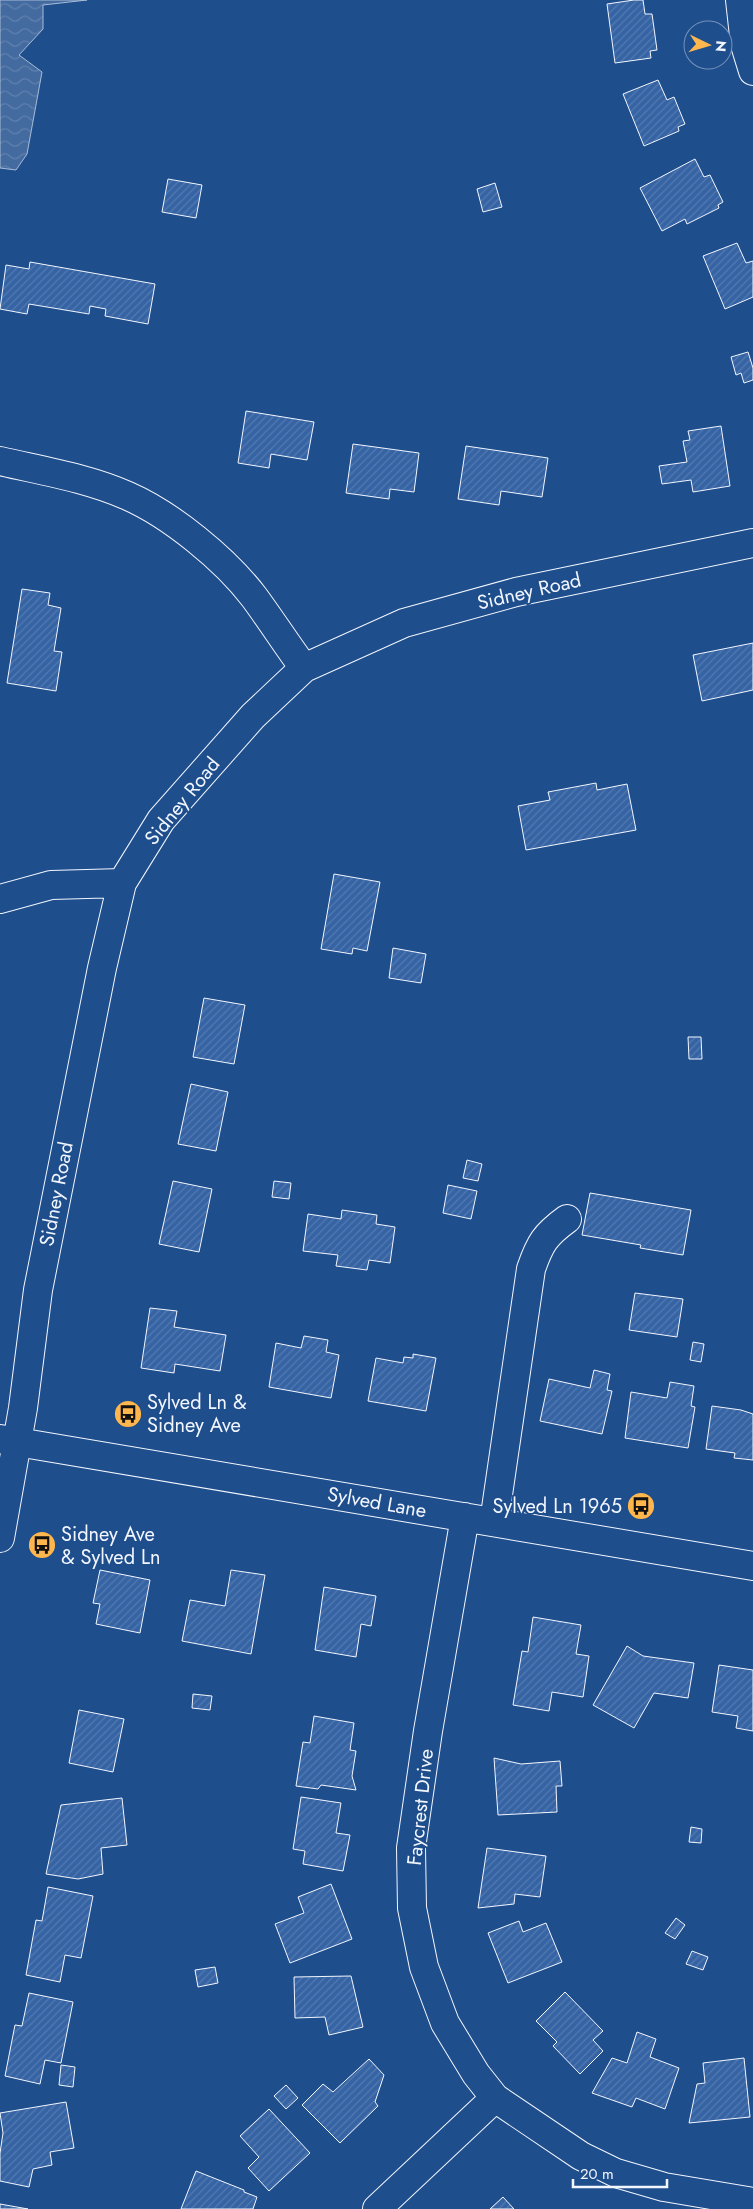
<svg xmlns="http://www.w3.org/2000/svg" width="753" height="2209" viewBox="0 0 753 2209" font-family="Jost,sans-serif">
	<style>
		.water { fill: url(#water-waves); stroke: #a8bbd7 }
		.building { fill: url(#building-hatch); stroke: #f2f6ff }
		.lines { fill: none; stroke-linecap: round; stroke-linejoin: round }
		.minor-casing { stroke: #f2f6ff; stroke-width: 30 }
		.minor { stroke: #1f4e8c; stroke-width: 28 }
		.labels { text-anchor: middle; stroke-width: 4; stroke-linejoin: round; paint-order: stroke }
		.street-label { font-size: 20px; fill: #f2f6ff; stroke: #1f4e8c }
		.poi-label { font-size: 20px; fill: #f2f6ff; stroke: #1f4e8c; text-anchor: start }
	</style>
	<defs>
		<pattern id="water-waves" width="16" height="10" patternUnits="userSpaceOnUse" patternTransform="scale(1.25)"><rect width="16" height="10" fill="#446ba0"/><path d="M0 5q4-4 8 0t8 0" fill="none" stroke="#5f81ae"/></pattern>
		<pattern id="building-hatch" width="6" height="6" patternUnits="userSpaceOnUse" patternTransform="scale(1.25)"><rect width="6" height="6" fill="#3563a3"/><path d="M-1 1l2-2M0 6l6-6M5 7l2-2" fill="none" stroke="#537ab1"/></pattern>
	</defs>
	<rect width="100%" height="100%" fill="#1f4e8c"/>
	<path class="water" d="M0 0H87L43 5V29L19 55 42 72 27 154 16 170 0 168Z"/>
	<path class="building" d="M634 0H643L645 14H652L657 50 650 51 651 58 615 63 607 4Z
		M658 80 667 100 674 97 685 124 678 127 679 131 644 146 623 94Z
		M695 159 704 177 710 175 723 202 718 205 719 208 687 224 685 219 662 231 640 188Z
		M168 179 202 185 196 218 162 212Z
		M495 183 502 207 483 212 477 189Z
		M737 243 746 263 753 261V297L725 309 703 256Z
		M30 262 155 284 148 324 105 316 106 309 90 306 89 314 29 304 27 314 0 309 6 265 29 269Z
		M748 352 753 368V380L744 383 741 373 736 375 731 357Z
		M246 411 314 422 307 460 271 454 269 468 238 463Z
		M721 426 730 486 693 492 691 480 662 484 659 466 687 462 683 441 690 440 688 431Z
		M353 444 419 453 414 492 390 489 389 499 346 493Z
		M466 446 548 458 542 497 501 491 499 505 458 499Z
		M22 589 50 593 48 605 61 608 54 651 62 652 56 691 7 683Z
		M753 643V690L702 701 693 655Z
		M596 783 597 790 627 784 636 830 526 850 518 806 550 800 548 792Z
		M334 874 380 882 367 951 353 948 352 954 321 949Z
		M393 948 426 954 421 983 389 978Z
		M204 998 245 1005 234 1064 193 1057Z
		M688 1037H701L702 1059H689Z
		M191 1084 228 1092 216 1151 178 1144Z
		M467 1160 482 1164 478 1181 463 1178Z
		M173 1181 212 1189 199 1252 159 1244Z
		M274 1181 291 1183 289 1199 272 1197Z
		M448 1185 477 1191 471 1219 443 1213Z
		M590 1193 691 1210 683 1255 640 1248 641 1245 582 1235Z
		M342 1210 377 1215 376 1224 395 1227 390 1263 369 1260 367 1270 336 1266 338 1255 303 1251 308 1214 341 1219Z
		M635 1293 683 1299 677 1337 629 1330Z
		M150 1308 177 1311 174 1327 226 1335 220 1371 175 1364 174 1373 141 1368Z
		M304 1336 328 1340 326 1352 339 1355 331 1398 269 1387 276 1343 301 1348Z
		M693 1342 704 1344 701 1362 690 1360Z
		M413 1354 436 1358 426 1411 368 1401 376 1358 403 1363 404 1357 413 1358Z
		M594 1370 610 1374 607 1390 612 1391 602 1434 540 1421 549 1379 590 1388Z
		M670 1382 694 1386 691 1406 695 1407 688 1448 625 1438 631 1392 667 1398Z
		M712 1406 741 1410 753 1414V1460L734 1458 735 1453 706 1449Z
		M100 1570 150 1580 140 1633 96 1624 100 1604 93 1603Z
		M231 1570 265 1575 251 1654 182 1641 190 1600 225 1606Z
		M324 1587 376 1596 371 1626 361 1624 356 1657 315 1650Z
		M533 1617 581 1625 576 1654 589 1656 583 1697 552 1692 549 1711 513 1705 522 1651 528 1652Z
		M627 1646 643 1656 694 1663 688 1698 654 1693 634 1728 593 1705Z
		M719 1665 753 1670V1731L736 1728 738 1716 712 1712Z
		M193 1694 212 1696 210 1710 192 1708Z
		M79 1710 124 1719 113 1772 69 1763Z
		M314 1716 354 1723 350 1750 356 1751 352 1776 356 1790 321 1785 318 1789 296 1786 303 1742 310 1743Z
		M494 1758 521 1764 560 1761 562 1786H556L557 1812 498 1815Z
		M301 1797 341 1803 336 1833 350 1835 343 1871 303 1864 305 1851 293 1849Z
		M122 1798 127 1845 101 1848 103 1874 78 1879 46 1874 61 1805Z
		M691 1827 702 1829 701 1843 689 1842Z
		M487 1848 546 1856 540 1897 515 1894 514 1904 478 1908Z
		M331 1884 352 1939 290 1963 275 1924 304 1913 298 1897Z
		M48 1887 93 1896 81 1958 65 1955 60 1982 26 1975 36 1920 42 1921Z
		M676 1918 685 1925 675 1939 665 1933Z
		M519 1921 523 1932 546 1923 562 1962 508 1983 488 1933Z
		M692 1951 708 1957 703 1970 686 1964Z
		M215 1967 218 1983 198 1987 195 1970Z
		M351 1976 363 2027 329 2035 325 2017 295 2018 294 1977Z
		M565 1992 603 2031 593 2040 603 2051 580 2074 553 2046 557 2042 536 2021Z
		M29 1993 73 2002 61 2063 45 2060 40 2084 5 2076 15 2025 22 2026Z
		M637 2032 656 2039 650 2057 679 2068 665 2109 636 2098 632 2107 592 2093 612 2058 627 2063Z
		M744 2058 750 2117 689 2123 697 2084 705 2083 703 2063Z
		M369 2059 384 2075 375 2102 378 2106 340 2143 302 2105 323 2084 333 2092Z
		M61 2065 75 2067 73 2087 59 2085Z
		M286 2085 298 2098 286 2109 274 2096Z
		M66 2102 74 2148 50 2152 52 2165 33 2169 29 2187 0 2181V2153L3 2133 0 2113Z
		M269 2109 310 2153 269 2191 248 2168 259 2157 240 2136Z
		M196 2171 244 2190V2192L257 2197 253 2209H181Z
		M503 2197 514 2209H490Z
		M0 2204 28 2209H0Z"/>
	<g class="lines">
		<defs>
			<path id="minor" d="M740 0 745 45 753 71
				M0 461C43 471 87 478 128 496 171 515 225 559 254 597 271 620 287 645 304 668
				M0 899 51 885 122 883
				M0 1439 753 1566
				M465 1517 428 1731 411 1848 412 1908 424 1967 445 2023 476 2074 495 2098 581 2156 616 2173 664 2187 753 2202
				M494 1522 531 1269C540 1243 545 1235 567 1219
				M0 1538 23 1408 38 1290 102 968 122 883 161 820 253 716 304 668 404 623 516 592 753 543
				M377 2209 495 2098"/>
		</defs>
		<use href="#minor" class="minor-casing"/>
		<use href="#minor" class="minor"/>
	</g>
	<defs>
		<symbol id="bus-disc" viewBox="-11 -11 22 22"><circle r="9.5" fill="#ffb74d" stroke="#1f4e8c"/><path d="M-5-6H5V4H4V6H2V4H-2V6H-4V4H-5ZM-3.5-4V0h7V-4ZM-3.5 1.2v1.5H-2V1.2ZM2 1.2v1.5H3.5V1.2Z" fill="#111"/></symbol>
	</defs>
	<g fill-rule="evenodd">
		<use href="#bus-disc" x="112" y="1398" width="32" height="32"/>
		<use href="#bus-disc" x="625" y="1490" width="32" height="32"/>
		<use href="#bus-disc" x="26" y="1529" width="32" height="32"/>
	</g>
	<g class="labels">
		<g class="street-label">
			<text transform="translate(529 591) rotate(-13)" y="7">Sidney Road</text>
			<text transform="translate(182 801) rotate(-51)" y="7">Sidney Road</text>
			<text transform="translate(56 1194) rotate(-79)" y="7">Sidney Road</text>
			<text transform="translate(377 1502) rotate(10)" y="7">Sylved Lane</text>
			<text transform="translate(420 1807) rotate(-84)" y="7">Faycrest Drive</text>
		</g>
		<g class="poi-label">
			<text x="147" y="1409">Sylved Ln &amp;<tspan x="147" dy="23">Sidney Ave</tspan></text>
			<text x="622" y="1513" text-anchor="end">Sylved Ln 1965</text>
			<text x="61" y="1541">Sidney Ave<tspan x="61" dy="23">&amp; Sylved Ln</tspan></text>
		</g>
	</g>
	<g transform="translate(708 45) rotate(95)"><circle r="24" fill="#1f4e8c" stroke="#7391ba"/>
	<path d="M0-4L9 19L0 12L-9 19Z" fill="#ffb74d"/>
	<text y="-8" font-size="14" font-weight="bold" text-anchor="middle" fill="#f2f6ff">N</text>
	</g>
	<path d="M573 2179v8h94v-8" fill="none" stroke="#f2f6ff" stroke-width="2.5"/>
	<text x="580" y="2179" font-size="15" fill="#f2f6ff" stroke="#1f4e8c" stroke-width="4" paint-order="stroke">20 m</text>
</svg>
